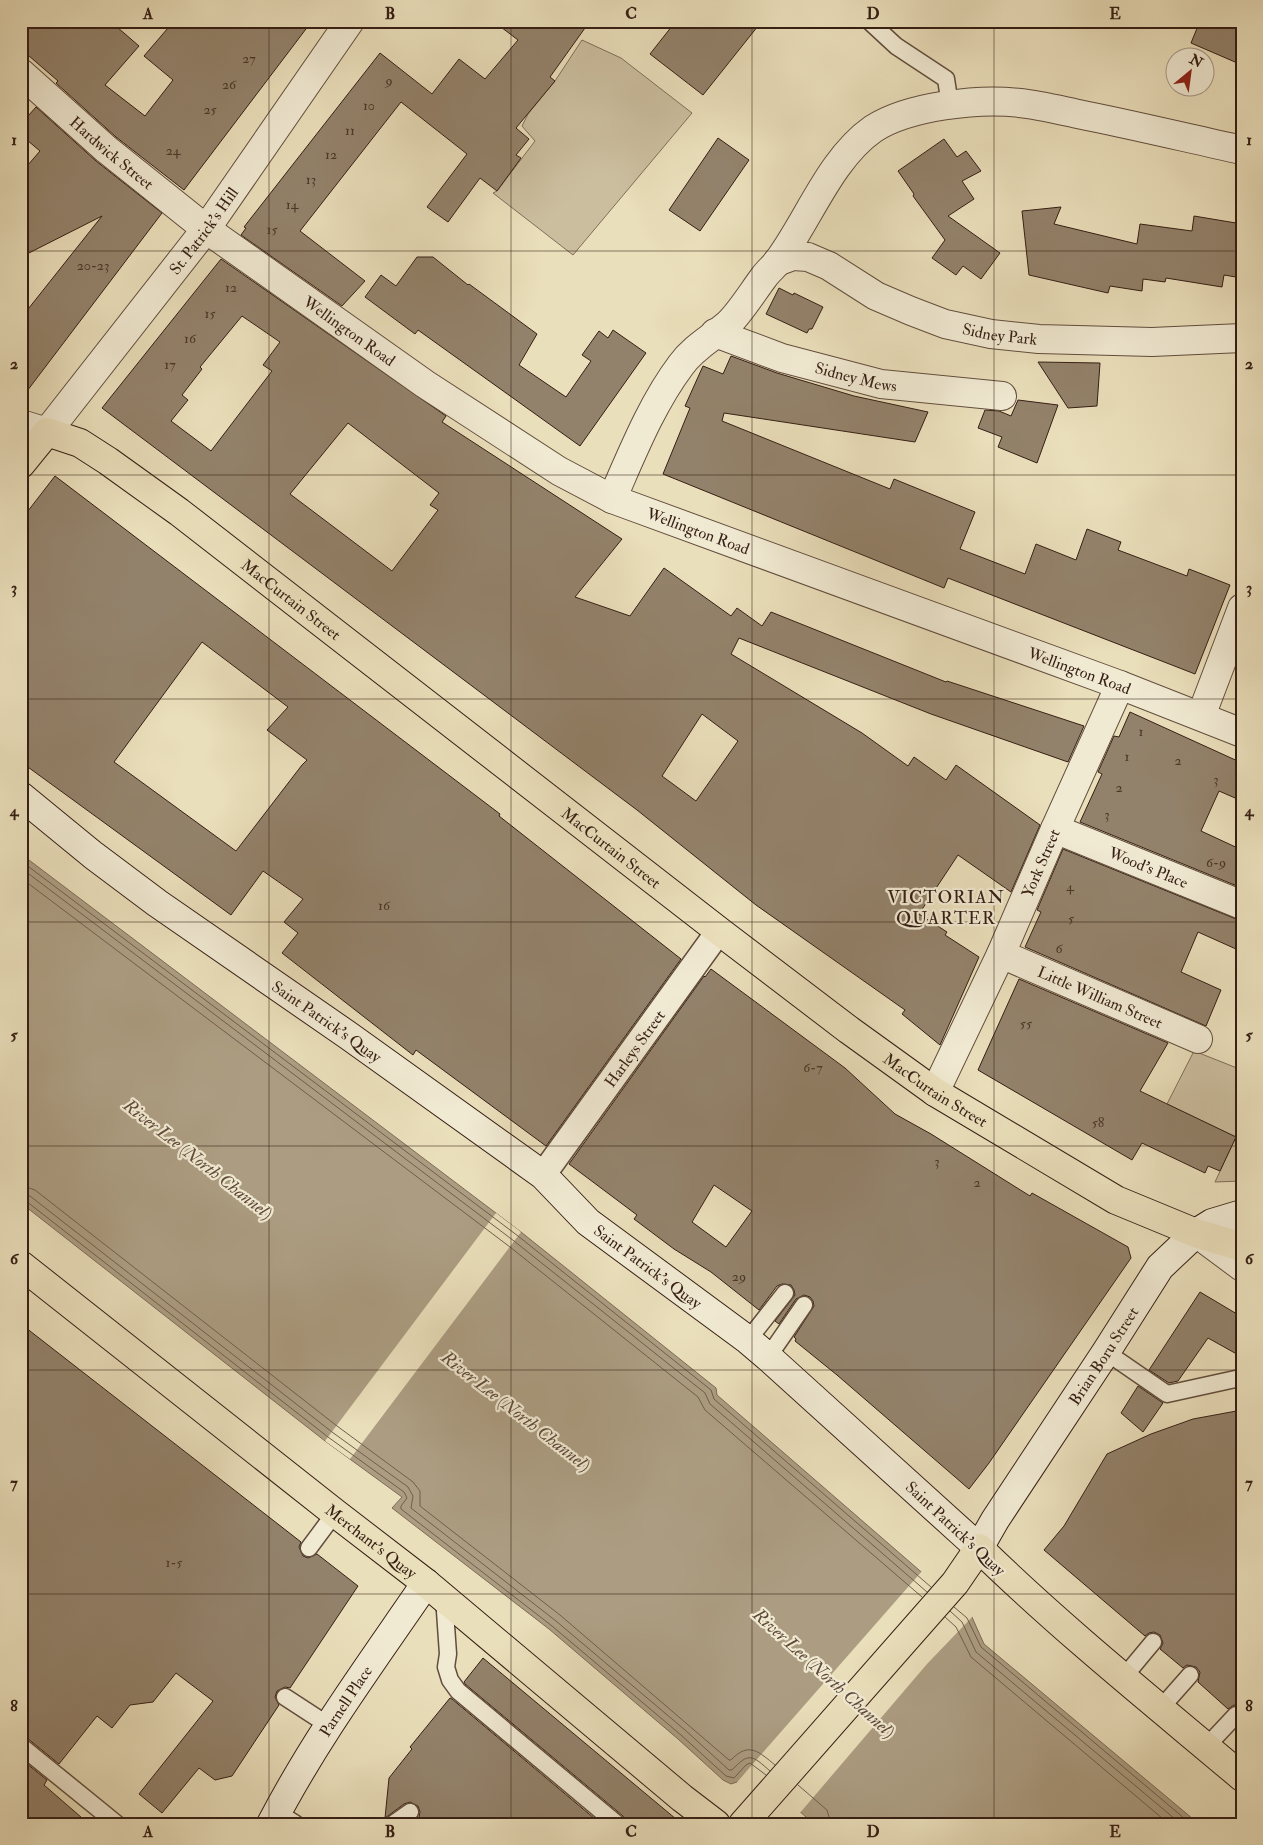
<svg xmlns="http://www.w3.org/2000/svg" width="1263" height="1845" viewBox="0 0 1263 1845" font-family="'IM FELL Double Pica',serif">
	<style>
		.green { fill: #cbbe9f; stroke: #806e5a }
		.water { fill: #ac9d82; stroke: #7c6a56 }
		.pier { fill: #eadfbb }
		.lines { fill: none; stroke-linecap: round; stroke-linejoin: round }
		.shore { stroke: #705e4b; stroke-width: 1 }
		.building { fill: #93826b; stroke: #351e14; fill-rule: evenodd }
		.service-casing { stroke: #624e3e; stroke-width: 19 }
		.pedestrian-casing { stroke: #624e3e; stroke-width: 28 }
		.minor-casing { stroke: #624e3e; stroke-width: 30 }
		.tertiary-casing { stroke: #624e3e; stroke-width: 30 }
		.secondary-casing { stroke: #351e14; stroke-width: 30 }
		.trunk-casing { stroke: #351e14; stroke-width: 30 }
		.service { stroke: #f1ead3; stroke-width: 16 }
		.pedestrian { stroke: #f1ead3; stroke-width: 25 }
		.minor { stroke: #f1ead3; stroke-width: 28 }
		.tertiary { stroke: #f1ead3; stroke-width: 28 }
		.secondary { stroke: #f1ead3; stroke-width: 28 }
		.trunk { stroke: #eadfbb; stroke-width: 28 }
		.grid { fill: none; stroke: #351e14; stroke-width: 1; stroke-opacity: 0.55 }
		.labels { text-anchor: middle; stroke-width: 4.5; stroke-linejoin: round; paint-order: stroke }
		.number-label { font-size: 14px; fill: #4c372a }
		.street-label { font-size: 16px; fill: #351e14; stroke: #f1ead3 }
		.neighbourhood-label { font-size: 18px; letter-spacing: 1px; fill: #351e14; stroke: #f1ead3 }
		.water-label { font-size: 18px; font-style: italic; fill: #5f4a3a; stroke: #f1ead3 }
		.neatline { fill: none; stroke: #351e14; stroke-width: 2 }
		.grid-label { font-size: 16px; text-anchor: middle; font-weight: bold; fill: #351e14 }
	</style>
	<rect width="100%" height="100%" fill="#eadfbb"/>
	<filter id="stains"><feTurbulence type="fractalNoise" baseFrequency=".004" numOctaves="4"/><feColorMatrix values="0 0 0 0 .2 0 0 0 0 .09 0 0 0 0 .02 0 0 0 .5 -.17"/></filter>
	<radialGradient id="worn" r=".72"><stop offset=".6" stop-color="#630" stop-opacity="0"/><stop offset="1" stop-color="#630" stop-opacity=".3"/></radialGradient>
	<path class="green" d="M582 40 621 58 692 113 573 255 493 193 497 191 535 141 522 126 528 114 555 81Z
		M1194 1051 1242 1070V1181L1215 1182 1236 1137 1167 1104Z"/>
	<path class="water" d="M21 854 521 1232 716 1388 717 1395 971 1615 984 1644 1199 1824H814L750 1768 737 1782 731 1784 723 1780 678 1739 549 1629 392 1508 402 1497 325 1441 21 1203Z"/>
	<path class="pier" d="M496 1213 521 1232 350 1459 325 1441Z
		M923 1570 974 1615 927 1664 799 1814 750 1771 739 1784 737 1782Z"/>
	<g class="lines">
		<path class="shore" d="M21 861 518 1236 711 1390 714 1399 931 1587
			M21 868 514 1241 705 1393 710 1404 927 1592
			M21 878 510 1247 698 1397 705 1410 922 1597
			M21 1185 35 1190 337 1426 413 1482 420 1491V1506L560 1615 729 1760H731C749 1741 759 1752 775 1765
			M21 1193 30 1196 332 1432 408 1487 413 1496 411 1508 556 1621 685 1730 729 1770H732C749 1752 752 1755 770 1771
			M21 1199 26 1201 328 1437 404 1492 407 1498 401 1506V1509L552 1626 681 1735 726 1776 734 1778 746 1765 750 1763 766 1775
			M954 1607 967 1618 981 1647 1191 1824
			M950 1611 962 1622 976 1652 1181 1824
			M945 1617 956 1627 971 1657 1169 1824
			M798 1785 827 1810 831 1824"/>
	</g>
	<path class="building" d="M21 21H110L139 46 105 85 145 116 173 80 144 56 174 21H312L184 190 116 137 56 83 58 81 21 49Z
		M493 21H590L550 77 555 81 516 128 529 139 516 155 521 158 497 191 480 178 448 222 427 207 467 154 401 102 300 231 365 281 342 306 241 235 246 228 244 227 380 53 432 94 459 59 485 79 518 40Z
		M676 21H762L703 95 650 54Z
		M1200 21H1242V65L1191 43Z
		M36 107 96 161 162 213 21 399V318L102 216 21 257V173L40 151 21 135V124Z
		M718 138 749 160 700 231 669 210Z
		M944 139 957 157 966 151 981 171 962 181 974 199 948 216 1000 253 981 279 963 266 956 275 932 258 945 240 913 196 914 194 898 171Z
		M1061 207 1054 224 1137 244 1140 224 1192 231 1194 216 1242 224V278L1224 275 1222 287 1166 278 1165 282 1143 279 1142 291 1110 286 1108 293 1029 275 1022 211Z
		M417 257H433L468 285 469 284 537 334 519 365 566 397 591 361 582 355 599 331 608 338 613 330 646 353 580 446 418 330 415 334 365 297 381 275 396 286Z
		M221 259 446 416 442 422 622 539 575 597 630 616 664 568 731 616 737 608 762 626 771 612 946 682 947 681 1084 726 1068 762 931 714 739 638 731 654 862 733 908 766 914 757 946 780 956 765 1040 825 1011 892 958 855 919 914 947 932 945 935 979 957 940 1045 902 1014 905 1010 756 905 637 810 102 408ZM242 316 280 342 263 365 272 371 211 451 171 421 188 400 182 395 202 369 200 367ZM348 423 439 493 430 505 438 510 392 571 290 494ZM702 714 738 741 696 801 662 776Z
		M779 288 793 295 794 293 823 307 812 329H809L807 333 766 314Z
		M731 356 777 373 854 396 928 412 915 442 724 413 722 421 890 489 894 479 975 512 960 549 1025 574 1036 544 1076 560 1087 529 1121 542 1118 550 1187 576 1189 569 1230 585 1195 674 948 578 944 588 663 474 690 408 685 406 703 366 723 374Z
		M1038 362 1100 363 1097 406 1068 408Z
		M1018 400 1058 405 1037 463 998 447 1002 437 978 428 985 410 999 411 1011 416Z
		M55 476 500 814 499 816 681 959 546 1146 416 1050 413 1055 282 953 298 933 284 922 303 899 263 871 231 915 21 762V520ZM202 642 288 707 267 730 307 760 302 765 236 851 114 762Z
		M1130 712 1242 763V801L1219 791 1201 831 1242 850V888L1080 822 1102 774 1098 772 1114 736 1119 737Z
		M1063 849 1236 919 1242 920V936L1236 949 1198 932 1181 972 1221 990 1206 1026 1025 947 1041 912 1037 910Z
		M711 969 845 1068 895 1114 931 1134 1030 1196 1032 1193 1128 1247 1131 1258 989 1463 969 1489 837 1375 795 1341 796 1339 794 1337 814 1306 813 1301 810 1297 804 1295 796 1299 779 1324 775 1321 795 1295 794 1290 791 1285 782 1284 777 1286 759 1310 711 1272 674 1249 634 1219 637 1215 569 1164 704 976 705 977ZM714 1185 752 1211 726 1247 692 1222Z
		M1019 979 1168 1043 1140 1091 1236 1137 1220 1171 1208 1166 1205 1173 1142 1143 1132 1160 978 1070Z
		M1200 1292 1242 1317V1357L1208 1338 1178 1381 1169 1383 1149 1370Z
		M21 1324 301 1542 299 1547 303 1556 308 1558 317 1554 358 1586 290 1688 285 1687 277 1691 275 1697 279 1705 232 1776 215 1780 199 1768 162 1813 139 1794 213 1701 176 1673 153 1702 130 1705 112 1728 97 1716 59 1764 27 1738 21 1736Z
		M1138 1386 1163 1403 1143 1432 1121 1413Z
		M1242 1410V1707L1234 1705 1228 1709 1198 1682 1200 1672 1196 1667 1187 1665 1183 1668 1160 1649 1163 1643 1160 1635 1154 1632 1149 1633 1145 1636 1044 1550 1064 1526 1107 1454 1151 1434 1193 1419Z
		M483 1658 682 1824H627L623 1816 465 1684 464 1682Z
		M450 1698 452 1699 601 1824H411L419 1817 420 1812 418 1806 410 1802 404 1804 385 1818 389 1778 412 1749 410 1747Z
		M21 1759 47 1780 44 1785 89 1824H21Z"/>
	<g class="lines">
		<defs>
			<path id="service" d="M869 21 896 46 946 79 950 105
				M748 1340 785 1293
				M1106 1352 1167 1394 1240 1378
				M768 1357 804 1305
				M309 1548 335 1513
				M444 1597 448 1654 446 1667 450 1680 458 1691 617 1824
				M1123 1678 1153 1642
				M285 1697 328 1725
				M1160 1709 1190 1675
				M21 1746 117 1824
				M1206 1747 1236 1715
				M277 1812 296 1824
				M393 1824 410 1812"/>
			<g id="pedestrian">
				<path id="s1" d="M550 1165 719 931"/>
			</g>
			<g id="minor">
				<path id="s2" d="M21 73 106 149 206 229 425 384 559 471 612 499 1120 685 1242 733"/>
				<path id="s3" d="M777 262 793 256 808 257 829 266 876 296 911 311 945 324 991 334 1039 339 1152 342 1242 338"/>
				<path id="s4" d="M715 333 782 358 881 384 1002 396"/>
				<path d="M21 424 47 432"/>
				<path d="M612 499C632 454 651 405 681 365 694 347 712 338 728 324 740 313 754 290 764 277 768 271 774 267 778 261 808 221 830 159 873 129 908 106 979 98 1020 103 1039 105 1059 110 1078 114 1133 125 1187 138 1242 150"/>
				<path d="M1201 716 1242 608"/>
				<path id="s5" d="M1055 829 1242 905"/>
				<path id="s6" d="M1001 954 1198 1039"/>
				<path id="s7" d="M935 1092 1001 954 1055 829 1120 685"/>
			</g>
			<g id="tertiary">
				<path id="s8" d="M47 432 206 229 350 21"/>
				<path d="M1199 1235 1242 1267"/>
			</g>
			<g id="secondary">
				<path id="s9" d="M21 796 93 855 157 903 349 1036 543 1175 588 1222 748 1340 768 1357 979 1548 995 1520 1106 1352 1160 1267 1196 1233 1212 1223 1242 1214"/>
				<path id="s10" d="M271 1824C315 1739 372 1662 426 1583"/>
			</g>
			<g id="trunk">
				<path id="s11" d="M21 464 47 432 80 443 108 461 179 512 719 931 849 1030 935 1092 1116 1200 1196 1233 1242 1247"/>
				<path id="s12" d="M21 1265 335 1513 426 1583 682 1798 716 1824"/>
				<path d="M743 1824 955 1583 979 1548C1062 1629 1153 1702 1242 1777"/>
			</g>
		</defs>
		<use href="#service" class="service-casing"/>
		<use href="#pedestrian" class="pedestrian-casing"/>
		<use href="#minor" class="minor-casing"/>
		<use href="#tertiary" class="tertiary-casing"/>
		<use href="#secondary" class="secondary-casing"/>
		<use href="#trunk" class="trunk-casing"/>
		<use href="#service" class="service"/>
		<use href="#pedestrian" class="pedestrian"/>
		<use href="#minor" class="minor"/>
		<use href="#tertiary" class="tertiary"/>
		<use href="#secondary" class="secondary"/>
		<use href="#trunk" class="trunk"/>
	</g>
	<path class="grid" d="M269 21V1824M511 21V1824M752 21V1824M994 21V1824M21 251H1242M21 475H1242M21 699H1242M21 922H1242M21 1146H1242M21 1370H1242M21 1594H1242"/>
	<g class="labels">
		<g class="number-label">
			<text x="249" y="63">27</text>
			<text x="389" y="85">9</text>
			<text x="229" y="89">26</text>
			<text x="369" y="110">10</text>
			<text x="210" y="114">25</text>
			<text x="350" y="135">11</text>
			<text x="173" y="155">24</text>
			<text x="331" y="159">12</text>
			<text x="311" y="184">13</text>
			<text x="292" y="209">14</text>
			<text x="272" y="234">15</text>
			<text x="93" y="270">20-23</text>
			<text x="231" y="292">12</text>
			<text x="210" y="318">15</text>
			<text x="190" y="343">16</text>
			<text x="170" y="369">17</text>
			<text x="1141" y="736">1</text>
			<text x="1127" y="761">1</text>
			<text x="1178" y="765">2</text>
			<text x="1216" y="784">3</text>
			<text x="1119" y="792">2</text>
			<text x="1107" y="819">3</text>
			<text x="1216" y="867">6-9</text>
			<text x="1070" y="891">4</text>
			<text x="384" y="910">16</text>
			<text x="1071" y="923">5</text>
			<text x="1059" y="953">6</text>
			<text x="1026" y="1028">55</text>
			<text x="813" y="1072">6-7</text>
			<text x="1098" y="1127">58</text>
			<text x="937" y="1166">3</text>
			<text x="977" y="1187">2</text>
			<text x="739" y="1281">29</text>
			<text x="174" y="1567">1-5</text>
		</g>
		<g class="street-label">
			<text dy="6" stroke="none"><textPath href="#s2" startOffset="121">Hardwick Street</textPath></text>
			<text dy="6" stroke="none"><textPath href="#s8" startOffset="255">St. Patrick's Hill</textPath></text>
			<text dy="6" stroke="none"><textPath href="#s2" startOffset="418">Wellington Road</textPath></text>
			<text dy="6" stroke="none"><textPath href="#s3" startOffset="241">Sidney Park</textPath></text>
			<text dy="6" stroke="none"><textPath href="#s4" startOffset="148">Sidney Mews</textPath></text>
			<text dy="6" stroke="none"><textPath href="#s2" startOffset="822">Wellington Road</textPath></text>
			<text dy="6" stroke="none"><textPath href="#s11" startOffset="339">MacCurtain Street</textPath></text>
			<text dy="6" stroke="none"><textPath href="#s2" startOffset="1228">Wellington Road</textPath></text>
			<text dy="6" stroke="none"><textPath href="#s11" startOffset="744">MacCurtain Street</textPath></text>
			<text dy="6" stroke="none"><textPath href="#s7" startOffset="252">York Street</textPath></text>
			<text dy="6" stroke="none"><textPath href="#s5" startOffset="101">Wood's Place</textPath></text>
			<text dy="6" stroke="none"><textPath href="#s6" startOffset="108">Little William Street</textPath></text>
			<text dy="6" stroke="none"><textPath href="#s9" startOffset="380">Saint Patrick's Quay</textPath></text>
			<text dy="6" stroke="none"><textPath href="#s1" startOffset="144">Harleys Street</textPath></text>
			<text dy="6" stroke="none"><textPath href="#s11" startOffset="1149">MacCurtain Street</textPath></text>
			<text dy="6" stroke="none"><textPath href="#s9" startOffset="785">Saint Patrick's Quay</textPath></text>
			<text dy="6" stroke="none"><textPath href="#s9" startOffset="1449">Brian Boru Street</textPath></text>
			<text transform="translate(956 1528) rotate(43)" y="6">Saint Patrick's Quay</text>
			<text dy="6" stroke="none"><textPath href="#s12" startOffset="446">Merchant's Quay</textPath></text>
			<text dy="6" stroke="none"><textPath href="#s10" startOffset="144">Parnell Place</textPath></text>
		</g>
		<g class="neighbourhood-label">
			<text x="946" y="903">VICTORIAN<tspan x="946" dy="21">QUARTER</tspan></text>
		</g>
		<g class="water-label">
			<text transform="translate(198 1159) rotate(38)" y="6">River Lee (North Channel)</text>
			<text transform="translate(516 1411) rotate(38)" y="6">River Lee (North Channel)</text>
			<text transform="translate(824 1673) rotate(42)" y="6">River Lee (North Channel)</text>
		</g>
	</g>
	<rect width="1263" height="1845" fill="none" stroke="#eadfbb" stroke-width="55"/>
	<g transform="translate(1190 72) rotate(29)"><circle r="24" fill="#f1ead3" stroke="#a69887"/>
	<path d="M0-4L9 19L0 12L-9 19Z" fill="#8f2418"/>
	<text y="-8" font-size="14" font-weight="bold" text-anchor="middle" fill="#351e14">N</text>
	</g>
	<rect x="28" y="28" width="1208" height="1790" class="neatline"/>
	<g class="grid-label">
		<text x="148" y="19">A</text>
		<text x="390" y="19">B</text>
		<text x="631" y="19">C</text>
		<text x="873" y="19">D</text>
		<text x="1115" y="19">E</text>
		<text x="14" y="145">1</text>
		<text x="1249" y="145">1</text>
		<text x="14" y="369">2</text>
		<text x="1249" y="369">2</text>
		<text x="14" y="593">3</text>
		<text x="1249" y="593">3</text>
		<text x="14" y="816">4</text>
		<text x="1249" y="816">4</text>
		<text x="14" y="1040">5</text>
		<text x="1249" y="1040">5</text>
		<text x="14" y="1264">6</text>
		<text x="1249" y="1264">6</text>
		<text x="14" y="1488">7</text>
		<text x="1249" y="1488">7</text>
		<text x="14" y="1711">8</text>
		<text x="1249" y="1711">8</text>
		<text x="148" y="1837">A</text>
		<text x="390" y="1837">B</text>
		<text x="631" y="1837">C</text>
		<text x="873" y="1837">D</text>
		<text x="1115" y="1837">E</text>
	</g>
	<rect width="100%" height="100%" filter="url(#stains)"/>
	<rect width="100%" height="100%" fill="url(#worn)"/>
</svg>
